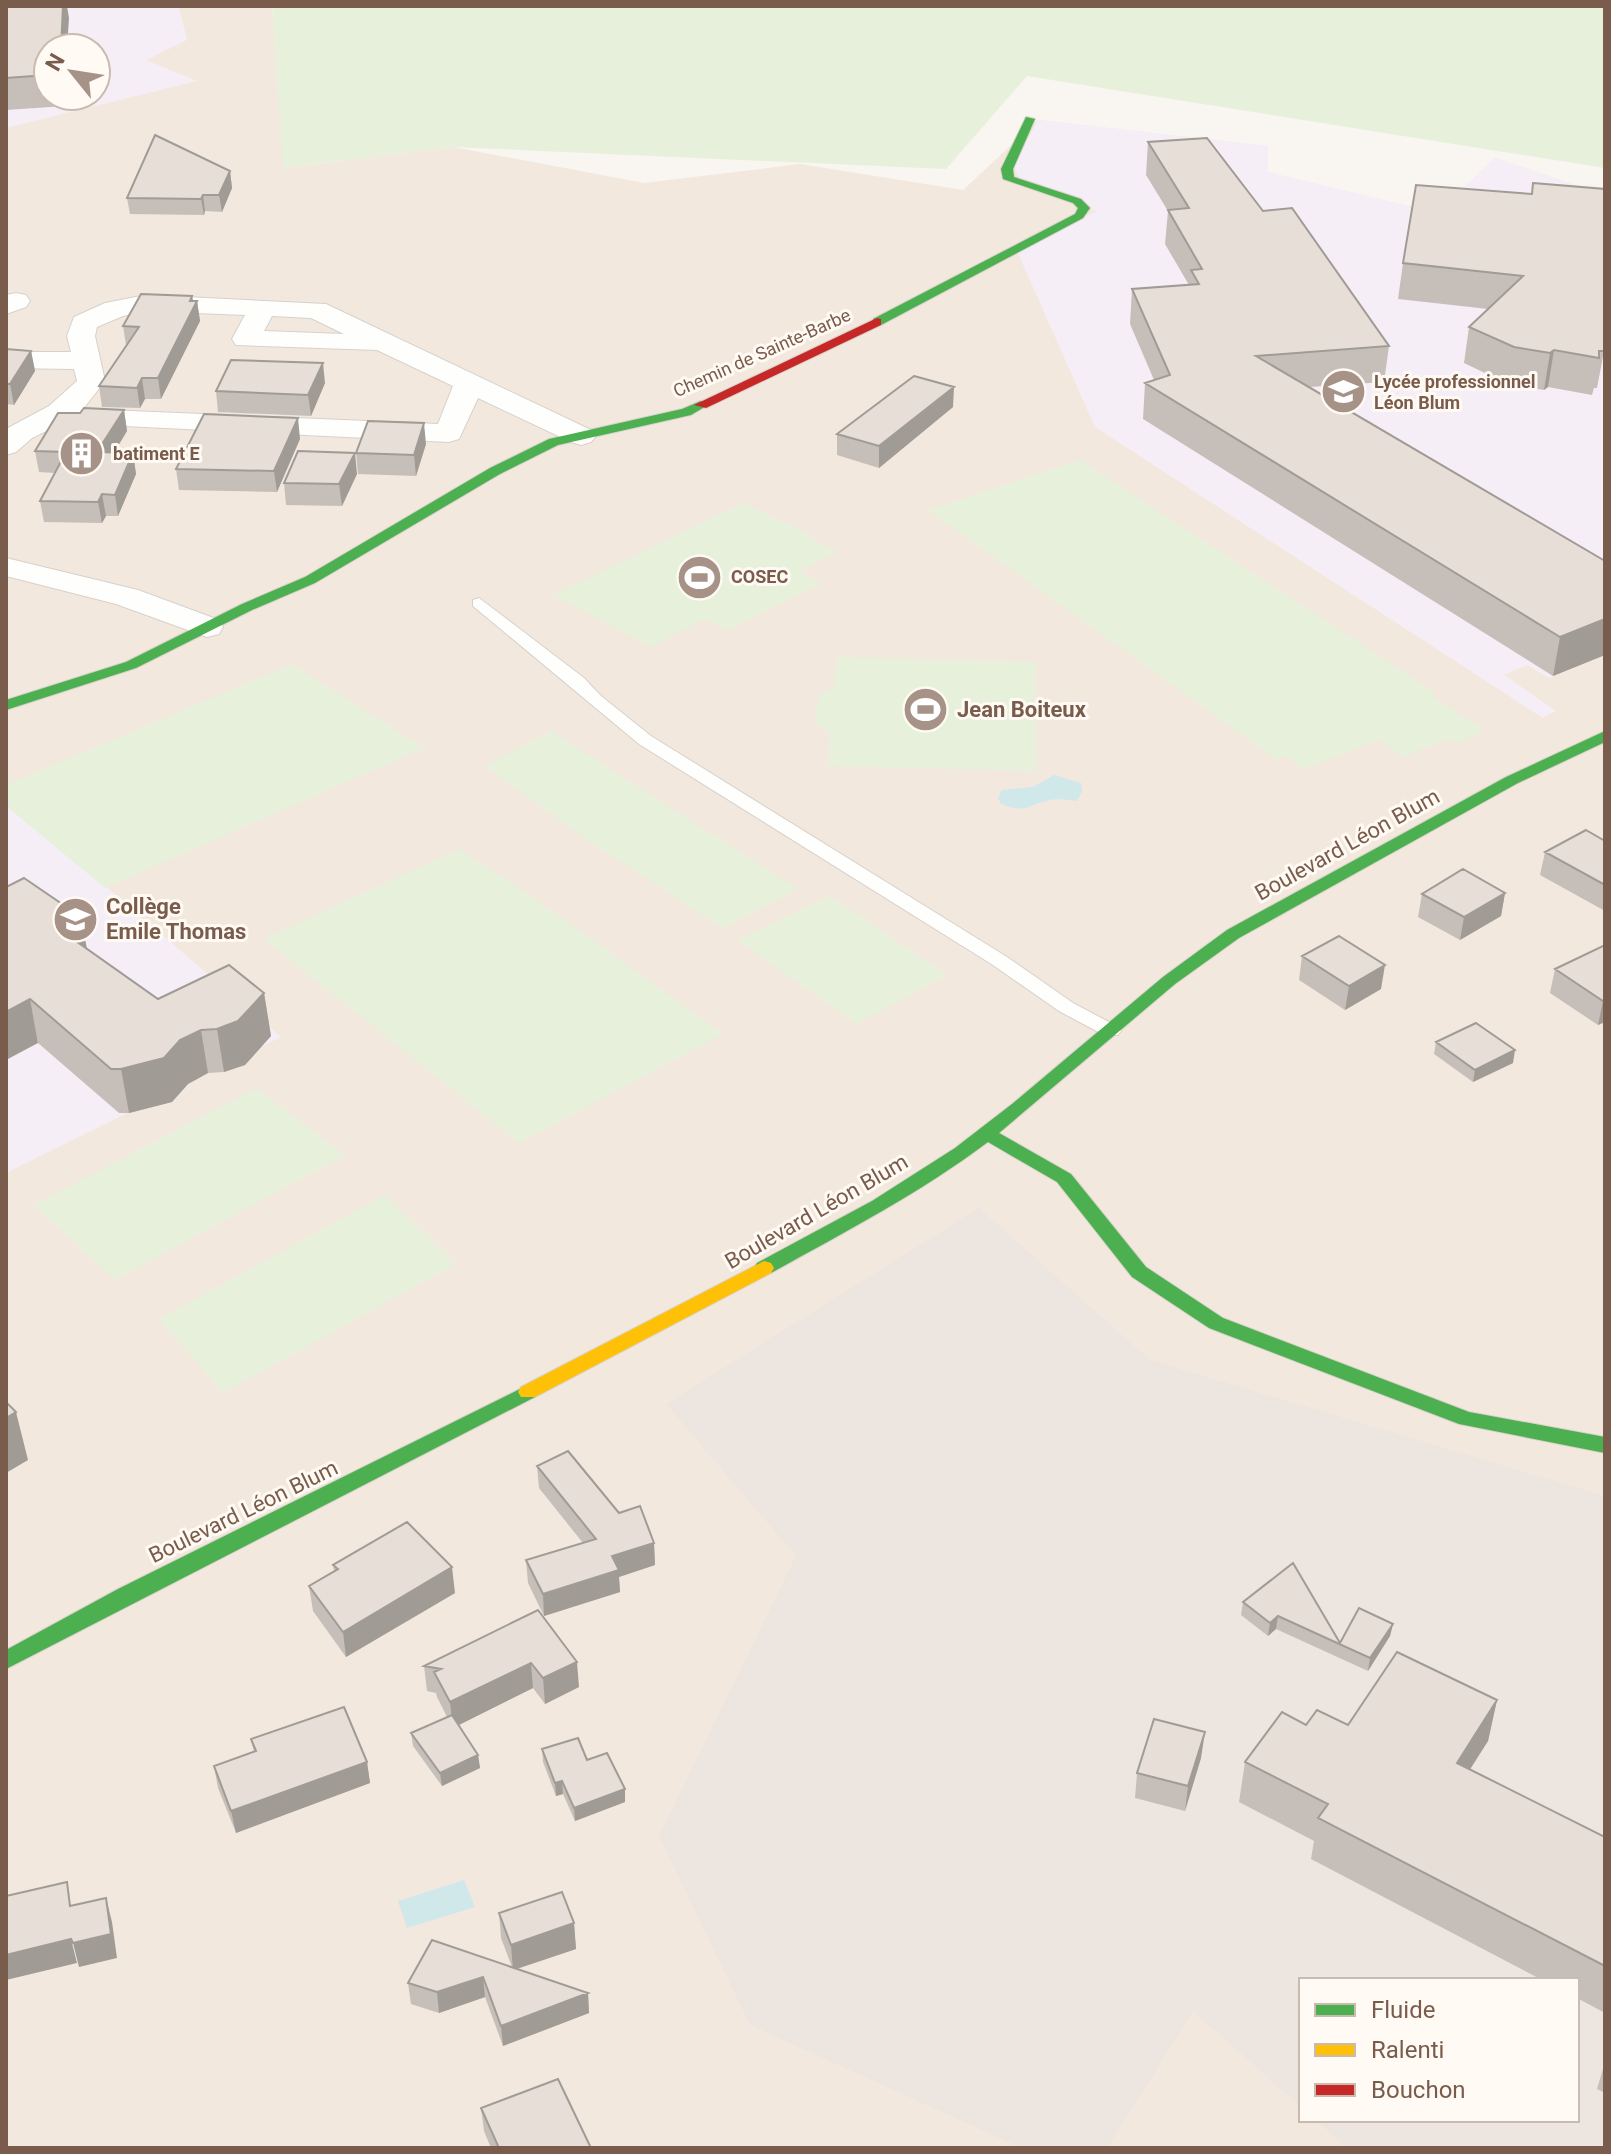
<svg xmlns="http://www.w3.org/2000/svg" width="1611" height="2154" viewBox="0 0 1611 2154" font-family="Roboto,sans-serif">
	<style>
		.residential { fill: #f2e8de; fill-rule: evenodd }
		.industrial { fill: #ede5e0 }
		.education { fill: #f6eef6; fill-rule: evenodd }
		.green { fill: #e7f0db }
		.water { fill: #d0e8ea }
		.lines { fill: none; stroke-linecap: round; stroke-linejoin: round }
		.lane-casing { stroke: #d7d1cb; stroke-width: 2 }
		.street-casing { stroke: #d7d1cb; stroke-width: 2 }
		.fast-casing { stroke: #d9d2cb; stroke-width: 2 }
		.slow-casing { stroke: #d9d2cb; stroke-width: 2 }
		.jam-casing { stroke: #d9d2cb; stroke-width: 2 }
		.lane { fill: #fefefd; fill-rule: evenodd }
		.street { fill: #fefefd; fill-rule: evenodd }
		.fast { fill: #4caf50; fill-rule: evenodd }
		.slow { fill: #ffc107; fill-rule: evenodd }
		.jam { fill: #c62828; fill-rule: evenodd }
		.wall { fill: #c6bfb9 }
		.shaded-wall { fill: #a19b96 }
		.building { fill: #e6ded7; stroke: #a19b96; stroke-width: 2 }
		.labels { text-anchor: middle; stroke-width: 6; stroke-linejoin: round; paint-order: stroke }
		.far-street-label { font-size: 18px; fill: #7a5c4d; stroke: #fffaf3 }
		.far-poi-label { font-size: 18px; font-weight: bold; fill: #7a5c4d; stroke: #fffaf3; text-anchor: start }
		.poi-label { font-size: 22px; font-weight: bold; fill: #7a5c4d; stroke: #fffaf3; text-anchor: start }
		.street-label { font-size: 22px; fill: #7a5c4d; stroke: #fffaf3 }
	</style>
	<rect width="100%" height="100%" fill="#f9f5f0"/>
	<path class="residential" d="M6 6H272L284 168 453 147 644 183 800 164 963 190 1038 120 1268 146 1267 172 1437 213 1495 158 1605 195V2148H6ZM48 48H96V96H48ZM1301 1980H1577V2120H1301Z"/>
	<path class="industrial" d="M979 1208 1150 1360 1605 1496V2148H1347L1316 2120H1577V1980H1301V2107L1193 2011 1107 2148H1022L750 2025 659 1836 796 1556 666 1404Z"/>
	<path class="education" d="M6 6 179 8 187 40 146 60 197 81 6 128ZM48 48H96V96H48Z
		M1038 120 1268 146 1267 172 1437 213 1495 158 1605 195V655L1549 678 1527 665 1504 675 1556 711 1543 718 1095 427 1017 251 1096 211 1019 178 1014 166Z
		M6 801 281 1037 6 1173Z"/>
	<path class="green" d="M272 6H1605V168L1027 76 946 169 453 147 283 168Z
		M1080 460 1436 693 1432 696 1485 731 1457 743 1451 738 1403 757 1378 740 1304 769 1286 756 1277 760 928 510Z
		M743 503 813 536 809 539 837 552 800 571 821 583 728 630 705 619 651 647 553 595Z
		M837 657 1035 662 1037 771 828 766 830 732 815 723 819 695 834 688Z
		M292 664 424 748 105 888 6 806V785Z
		M551 731 798 889 723 928 593 844 485 766Z
		M459 849 537 900 723 1034 519 1143 264 939Z
		M830 896 947 975 857 1024 737 940Z
		M256 1088 345 1155 115 1280 34 1205Z
		M385 1195 456 1264 223 1393 159 1319Z"/>
	<path class="water" d="M1054 775 1081 783 1082 792 1077 801C1069 800 1058 798 1050 800 1027 805 1027 814 1001 804L998 798 1002 790 1033 787Z
		M464 1880 475 1907 407 1928 398 1901Z"/>
	<g class="lines">
		<defs>
			<path id="lane" d="M479 598 584 678 601 696 651 736 1007 957 1073 1003 1118 1027 1121 1031 1118 1035H1104L1059 1011 993 965 639 744 473 606V600Z"/>
			<path id="street" d="M16 293 26 295 30 301 26 307 6 314V295Z
				M146 295 326 304 591 430 596 436 591 442 581 445 571 442 478 398 459 439 449 442 63 423 32 438 16 452 6 455V429L49 406 77 381 74 369 6 368V352H71L67 336 74 317 105 303ZM146 311 245 315 232 339 236 345 377 350 453 386 438 424 83 409 105 381 95 336 97 327 123 316ZM272 316 311 318 344 334 264 331Z
				M6 558 138 590 219 620 223 627 219 634 207 637 116 604 6 576Z"/>
			<path id="fast" d="M1026 117 1035 119 1013 169 1014 177 1081 199 1090 208 1083 218 881 325H873V319L1075 214 1078 208 1073 203 1003 179 1001 169Z
				M701 401 708 405 691 415 558 445 500 474 315 583 252 610 136 668 6 710V700L126 662 242 604 305 577 490 468 549 439 682 409Z
				M1605 731V742L1518 783 1239 938 1175 984 999 1133 1071 1174 1146 1267 1223 1318 1469 1412 1605 1437V1453L1459 1424 1209 1328 1132 1277 1057 1182 988 1142C920 1193 845 1232 771 1273H757L754 1268 757 1263 872 1201 955 1148 1012 1104 1163 977 1227 930 1506 777Z
				M528 1385 535 1387 538 1392 535 1397 6 1669V1650L118 1589Z"/>
			<path id="slow" d="M764 1261 771 1263 774 1268 771 1273 535 1397H521L518 1392 521 1387Z"/>
			<path id="jam" d="M877 318 881 319V325L706 408 694 405Z"/>
		</defs>
		<use href="#lane" class="lane-casing"/>
		<use href="#street" class="street-casing"/>
		<use href="#fast" class="fast-casing"/>
		<use href="#slow" class="slow-casing"/>
		<use href="#jam" class="jam-casing"/>
		<use href="#lane" class="lane"/>
		<use href="#street" class="street"/>
		<use href="#fast" class="fast"/>
		<use href="#slow" class="slow"/>
		<use href="#jam" class="jam"/>
	</g>
	<path class="wall" d="M6 6 69 18 48 48V96H65V106L6 110Z
		M1148 142 1263 211 1389 346 1384 382 1310 387 1605 561V655L1553 676 1143 419 1145 383 1154 380 1130 324 1132 289 1189 285 1165 244 1168 211 1146 175Z
		M230 171 232 188 222 212 205 211 204 215 130 214 127 198Z
		M1532 194 1604 351 1597 388H1594L1592 395 1548 387 1544 390 1508 384 1464 363 1469 327 1488 309 1398 299 1403 263Z
		M192 296 193 301H197L200 321 161 399H145L140 408 102 407 99 386 126 345 123 326Z
		M6 349 31 351 35 371 14 405 6 404Z
		M325 383 311 416 218 412 216 391Z
		M953 407 879 468 837 455V434Z
		M124 410 127 431 114 453H133L136 474 118 516H106L102 523 44 522 40 501 55 473 39 472 35 451 80 413Z
		M300 439 277 492 179 490 176 469Z
		M426 444 416 476 358 474 356 453Z
		M357 474 342 506 286 505 284 483Z
		M1605 841V911L1540 875 1545 852Z
		M6 887 87 949 158 999 264 993 271 1036 245 1065 224 1072 208 1073 188 1084 172 1102 129 1113H119L38 1043Z
		M1505 893 1501 916 1460 940 1418 917 1422 894Z
		M1605 945V1022L1598 1025 1550 993 1555 969Z
		M1302 956 1381 989 1345 1010 1299 980Z
		M1436 1042 1513 1063 1473 1082 1434 1054Z
		M537 1466 619 1513 654 1543 655 1565 619 1577 620 1592 544 1616 528 1583 526 1560 583 1543 539 1488Z
		M1293 1563 1340 1643 1393 1624 1390 1636 1368 1671 1276 1629 1268 1636 1241 1615 1243 1602Z
		M333 1565 455 1593 346 1657 313 1611 309 1586 334 1571Z
		M538 1610 579 1687 545 1704 533 1688 458 1725 478 1755 480 1768 442 1786 413 1746 411 1733 447 1717 437 1697 436 1693 427 1691 424 1666Z
		M1497 1700 1488 1741 1470 1769 1605 1837V2013L1577 1998V1980H1542L1311 1859 1314 1841 1239 1802 1245 1762 1306 1725H1348Z
		M251 1739 367 1762 370 1783 236 1833 218 1788 214 1766 254 1752Z
		M542 1749 587 1760 625 1789V1802L575 1821 563 1794 556 1796 543 1762Z
		M1201 1758 1185 1811 1135 1798 1137 1773Z
		M499 1913 574 1923 576 1949 517 1969 588 1993 589 2013 503 2046 485 1997 439 2013 411 2004 408 1983 512 1967 501 1938Z
		M1605 2062V2093L1597 2089Z
		M481 2108 591 2148H491L484 2131Z"/>
	<path class="shaded-wall" d="M63 6H67L69 18 67 48H61Z
		M230 171 232 188 222 212 219 195Z
		M203 195 205 211 204 215 201 199Z
		M192 296 194 308 197 301 200 321 161 399 158 378Z
		M1554 350 1548 387 1544 390 1550 353Z
		M31 351 35 371 14 405 10 384Z
		M323 363 325 383 311 416 308 395Z
		M142 378 145 399 140 408 137 388Z
		M954 387 953 407 879 468V446Z
		M124 410 127 431 101 474 97 452Z
		M298 418 300 439 277 492 274 471Z
		M424 423 426 444 416 476 414 455Z
		M133 453 136 474 118 516 115 495Z
		M355 453 357 474 342 506 339 484Z
		M102 494 106 516 102 523 98 502Z
		M1605 619V655L1553 676 1560 637Z
		M1505 893 1501 916 1460 940 1464 917Z
		M81 917 89 960 59 929Z
		M1385 965 1381 989 1345 1010 1349 986Z
		M264 993 271 1036 245 1065 224 1072 217 1029Z
		M30 999 38 1043 6 1060V1012Z
		M1605 1000V1022L1598 1025 1603 1001Z
		M201 1030 208 1073 188 1084 172 1102 129 1113 121 1069Z
		M1515 1050 1513 1063 1473 1082 1475 1070Z
		M6 1397 10 1416 16 1412 28 1460 6 1473Z
		M654 1543 655 1565 619 1577 620 1592 544 1616 543 1594 612 1556Z
		M452 1567 455 1593 346 1657 343 1632Z
		M1278 1616 1276 1629 1268 1636 1270 1623Z
		M1393 1624 1390 1636 1368 1671 1370 1658Z
		M577 1662 579 1687 545 1704 543 1678Z
		M531 1663 533 1688 453 1728 450 1702Z
		M1497 1700 1488 1741 1448 1804 1457 1763Z
		M1205 1732 1201 1758 1185 1811 1188 1786Z
		M478 1755 480 1768 442 1786 440 1773Z
		M367 1762 370 1783 236 1833 231 1811Z
		M562 1781 563 1794 556 1796 555 1783Z
		M625 1789V1802L575 1821 574 1808Z
		M106 1898 112 1922 117 1958 79 1967 73 1943Z
		M574 1923 576 1949 513 1970 511 1945Z
		M71 1939 77 1963 6 1980V1955Z
		M483 1977 485 1997 439 2013 437 1992Z
		M588 1993 589 2013 503 2046 501 2026Z"/>
	<path class="building" d="M6 6H63L61 48H48V75L6 78Z
		M155 135 230 171 219 195H203L201 199 127 198Z
		M1207 138 1263 211 1292 208 1389 346 1256 356 1605 561V619L1560 637 1145 383 1170 375 1132 289 1199 284 1191 270 1202 269 1168 210 1189 208 1148 142Z
		M1533 183 1605 189 1604 351H1599V358L1554 350 1550 353 1514 347 1469 327 1523 276 1403 263 1416 185 1532 194Z
		M141 294 192 296 190 301H197L158 378H142L137 388 99 386 139 327 123 326Z
		M6 349 31 351 10 384H6Z
		M231 360 323 363 308 395 216 391Z
		M914 376 954 387 879 446 837 434Z
		M84 408 124 410 97 452 133 453 115 495 102 494 98 502 40 501 66 452 35 451 58 413H80Z
		M204 414 298 418 274 471 176 469Z
		M368 421 424 423 414 455 356 453Z
		M298 451 355 453 339 484 284 483Z
		M1586 830 1605 841V885L1545 852Z
		M1463 869 1505 893 1464 917 1422 894Z
		M24 878 81 917 59 929 158 999 229 965 264 993 238 1021 217 1029 201 1030 180 1040 164 1058 121 1069H111L30 999 6 1012V887Z
		M1339 936 1385 965 1349 986 1302 956Z
		M1605 945V1000L1603 1001 1555 969Z
		M1476 1023 1515 1050 1475 1070 1436 1042Z
		M6 1402 16 1412 6 1418Z
		M568 1451 619 1513 640 1506 654 1543 612 1556 619 1570 543 1594 526 1560 596 1539 537 1466Z
		M407 1522 452 1567 343 1632 309 1586 338 1569 333 1565Z
		M1293 1563 1340 1643 1359 1608 1393 1624 1370 1658 1278 1616 1270 1623 1243 1602Z
		M538 1610 577 1662 543 1678 531 1663 450 1702 434 1672 441 1669 424 1666Z
		M1397 1652 1497 1700 1457 1763 1605 1837V1966L1318 1818 1328 1804 1245 1762 1282 1712 1306 1725 1317 1710 1348 1725Z
		M344 1707 367 1762 231 1811 214 1766 256 1751 251 1739Z
		M452 1715 478 1755 440 1773 411 1733Z
		M1154 1719 1205 1732 1188 1786 1137 1773Z
		M578 1738 587 1760 607 1753 625 1789 574 1808 562 1781 555 1783 542 1749Z
		M67 1882 70 1906 106 1898 111 1934 73 1943 71 1939 6 1955V1896Z
		M562 1892 574 1923 511 1945 499 1913Z
		M432 1940 588 1993 501 2026 483 1977 437 1992 408 1983Z
		M558 2079 591 2148H499L481 2108Z"/>
	<defs>
		<symbol id="school-disc" viewBox="-11 -11 22 22"><circle r="9.5" fill="#a69286" stroke="#fffaf3"/><path d="M0-5L7-2L0 1L-7-2ZM-4 1L0 2.5L4 1V4Q0 6-4 4Z" fill="#fff"/></symbol>
		<symbol id="building-disc" viewBox="-11 -11 22 22"><circle r="9.5" fill="#a69286" stroke="#fffaf3"/><path d="M-4-6H4V6H1V3H-1V6H-4ZM-2.5-4.3h1.7v1.8h-1.7ZM.8-4.3h1.7v1.8H.8ZM-2.5-1h1.7V.8h-1.7ZM.8-1h1.7V.8H.8Z" fill="#fff"/></symbol>
		<symbol id="stadium-disc" viewBox="-11 -11 22 22"><circle r="9.5" fill="#a69286" stroke="#fffaf3"/><path d="M0-5a6.5 5 0 1 0 0 10a6.5 5 0 1 0 0-10ZM-3.5-1.8h7v3.6h-7Z" fill="#fff"/></symbol>
	</defs>
	<g fill-rule="evenodd">
		<use href="#school-disc" x="1318" y="366" width="51" height="51"/>
		<use href="#building-disc" x="56" y="428" width="51" height="51"/>
		<use href="#stadium-disc" x="674" y="552" width="51" height="51"/>
		<use href="#stadium-disc" x="900" y="684" width="51" height="51"/>
		<use href="#school-disc" x="50" y="894" width="51" height="51"/>
	</g>
	<g class="labels">
		<g class="far-street-label">
			<text transform="translate(762 353) rotate(-24)" y="6">Chemin de Sainte-Barbe</text>
		</g>
		<g class="far-poi-label">
			<text x="1374" y="388">Lycée professionnel<tspan x="1374" dy="21">Léon Blum</tspan></text>
			<text x="113" y="460">batiment E</text>
			<text x="731" y="583">COSEC</text>
		</g>
		<g class="poi-label">
			<text x="957" y="717">Jean Boiteux</text>
			<text x="106" y="914">Collège<tspan x="106" dy="25">Emile Thomas</tspan></text>
		</g>
		<g class="street-label">
			<text transform="translate(1347 844) rotate(-29)" y="8">Boulevard Léon Blum</text>
			<text transform="translate(816 1211) rotate(-30)" y="8">Boulevard Léon Blum</text>
			<text transform="translate(243 1511) rotate(-26)" y="8">Boulevard Léon Blum</text>
		</g>
	</g>
	<rect width="1611" height="2154" fill="none" stroke="#7a5c4d" stroke-width="16"/>
	<rect x="1299" y="1978" width="280" height="144" fill="#fffaf3" stroke="#cabbb1" stroke-width="2"/>
	<rect x="1315" y="2004" width="40" height="12" fill="#4caf50" stroke="#cabbb1" stroke-width="2"/>
	<text x="1371" y="2018" font-size="24" fill="#7a5c4d">Fluide</text>
	<rect x="1315" y="2044" width="40" height="12" fill="#ffc107" stroke="#cabbb1" stroke-width="2"/>
	<text x="1371" y="2058" font-size="24" fill="#7a5c4d">Ralenti</text>
	<rect x="1315" y="2084" width="40" height="12" fill="#c62828" stroke="#cabbb1" stroke-width="2"/>
	<text x="1371" y="2098" font-size="24" fill="#7a5c4d">Bouchon</text>
	<g transform="translate(72 72) rotate(300)"><circle r="38" fill="#fffaf3" stroke="#cabbb1" stroke-width="2"/>
	<path d="M0-6L14 30L0 20L-14 30Z" fill="#a69286"/>
	<text y="-12" font-size="22" font-weight="bold" text-anchor="middle" fill="#7a5c4d">N</text>
	</g>
</svg>
